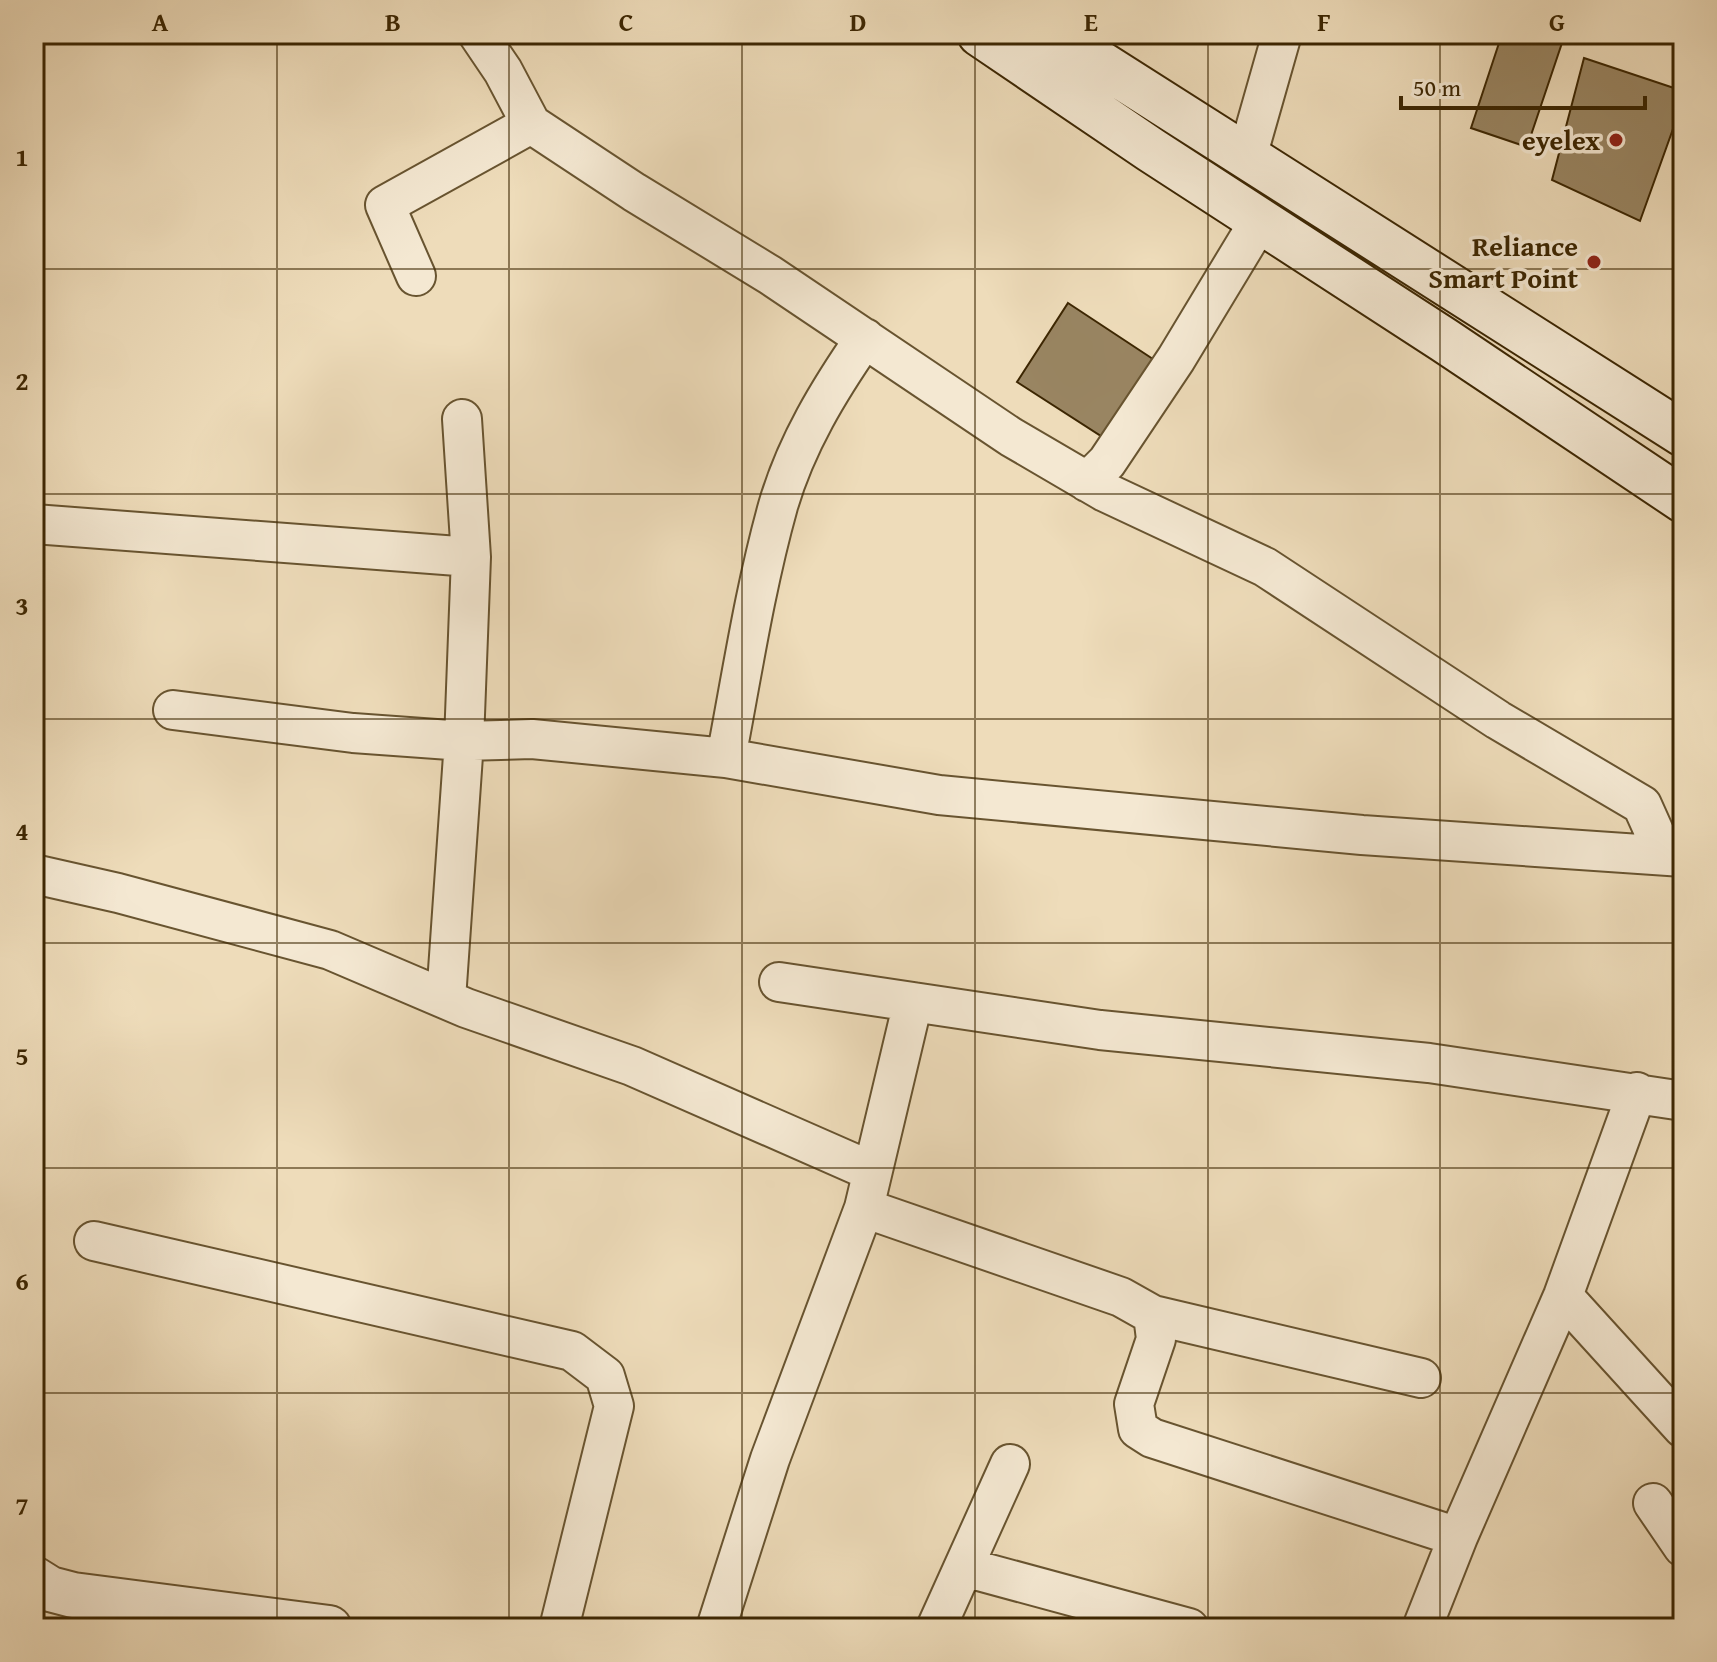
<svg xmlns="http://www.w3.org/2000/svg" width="1717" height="1662" viewBox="0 0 1717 1662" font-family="'Gentium Book Plus',serif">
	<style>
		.building { fill: #998562; stroke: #3c2602; stroke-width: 2 }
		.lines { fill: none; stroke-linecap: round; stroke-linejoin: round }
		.minor-casing { stroke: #685430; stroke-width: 42 }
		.tertiary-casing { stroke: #685430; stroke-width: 48 }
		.secondary-casing { stroke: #3c2602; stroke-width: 48 }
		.minor { stroke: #f4e8d2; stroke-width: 38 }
		.tertiary { stroke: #f4e8d2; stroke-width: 44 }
		.secondary { stroke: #f4e8d2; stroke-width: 44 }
		.grid { fill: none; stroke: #3c2602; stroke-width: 2; stroke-opacity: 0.55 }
		.poi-dot { fill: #8f2418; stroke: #f4e8d2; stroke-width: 3 }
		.labels { text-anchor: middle; stroke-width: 7; stroke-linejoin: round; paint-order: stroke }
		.poi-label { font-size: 28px; font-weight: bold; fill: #3c2602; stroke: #f4e8d2; text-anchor: end }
		.neatline { fill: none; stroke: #3c2602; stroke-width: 3 }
		.grid-label { font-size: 26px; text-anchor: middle; font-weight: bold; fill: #3c2602 }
	</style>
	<rect width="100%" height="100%" fill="#eedcba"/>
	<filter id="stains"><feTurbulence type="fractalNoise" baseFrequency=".0025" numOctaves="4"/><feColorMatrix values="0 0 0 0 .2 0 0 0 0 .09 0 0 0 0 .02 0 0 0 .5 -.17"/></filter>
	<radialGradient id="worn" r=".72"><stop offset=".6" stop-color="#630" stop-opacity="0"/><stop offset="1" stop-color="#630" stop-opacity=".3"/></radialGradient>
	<path class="building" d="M1502 34H1565L1527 147 1471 128Z
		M1584 58 1683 91V101L1640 221 1552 180Z
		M1068 303 1165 367 1115 445 1017 382Z"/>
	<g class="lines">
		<defs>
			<path id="minor" d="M478 34 503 71 531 124 634 192 770 275 1011 437 1105 492 1265 567 1498 720 1642 805 1664 854
				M1247 157 1282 34
				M416 276 385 205 531 124
				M1087 482 1107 462 1176 359 1260 220
				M34 524 471 557
				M173 710 353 733 464 741 532 739 726 758 939 795 1362 835 1683 857
				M726 758C742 674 755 588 778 506 796 444 829 390 865 338
				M34 874 118 893 330 950 466 1008 632 1066 871 1171
				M779 982 1100 1030 1429 1063 1683 1101
				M446 999 464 741 471 557 462 419
				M864 1208 1121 1297 1153 1315 1156 1339 1134 1404 1138 1429 1152 1438 1458 1537
				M94 1241 572 1351 605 1376 614 1406 559 1628
				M1563 1296 1683 1428
				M1153 1315 1421 1378
				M1653 1503 1683 1547
				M964 1567 1189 1628
				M716 1628 770 1459 864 1208 913 1002
				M936 1628 1010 1464
				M1422 1628 1458 1537 1563 1296 1637 1092"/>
			<path id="tertiary" d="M34 1579 50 1589 73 1595 329 1628"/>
			<path id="secondary" d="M980 34 1151 150 1444 340 1683 500
				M1054 34 1683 434"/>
		</defs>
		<use href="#minor" class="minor-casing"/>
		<use href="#tertiary" class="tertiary-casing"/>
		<use href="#secondary" class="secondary-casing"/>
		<use href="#minor" class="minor"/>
		<use href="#tertiary" class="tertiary"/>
		<use href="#secondary" class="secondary"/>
	</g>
	<path class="grid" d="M277 34V1628M509 34V1628M742 34V1628M975 34V1628M1208 34V1628M1440 34V1628M34 269H1683M34 494H1683M34 719H1683M34 943H1683M34 1168H1683M34 1393H1683"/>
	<g class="poi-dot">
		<circle cx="1616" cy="140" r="8"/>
		<circle cx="1594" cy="262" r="8"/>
	</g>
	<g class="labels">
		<g class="poi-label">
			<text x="1600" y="150">eyelex</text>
			<text x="1578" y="256">Reliance<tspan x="1578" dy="32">Smart Point</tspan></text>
		</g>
	</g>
	<rect width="1717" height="1662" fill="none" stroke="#eedcba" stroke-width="88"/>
	<path d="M1401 96v12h244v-12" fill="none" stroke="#3c2602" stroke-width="4"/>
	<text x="1413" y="96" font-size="24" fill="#3c2602" stroke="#f4e8d2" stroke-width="6" paint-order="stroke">50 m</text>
	<rect x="44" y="44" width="1629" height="1574" class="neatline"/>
	<g class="grid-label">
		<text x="160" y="31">A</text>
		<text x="393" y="31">B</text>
		<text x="626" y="31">C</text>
		<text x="858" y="31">D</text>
		<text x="1091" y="31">E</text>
		<text x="1324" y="31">F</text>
		<text x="1557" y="31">G</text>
		<text x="22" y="166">1</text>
		<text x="22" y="390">2</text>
		<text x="22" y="615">3</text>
		<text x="22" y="840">4</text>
		<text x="22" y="1065">5</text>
		<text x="22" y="1290">6</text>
		<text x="22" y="1515">7</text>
	</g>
	<rect width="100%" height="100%" filter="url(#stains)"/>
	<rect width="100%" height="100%" fill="url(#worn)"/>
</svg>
